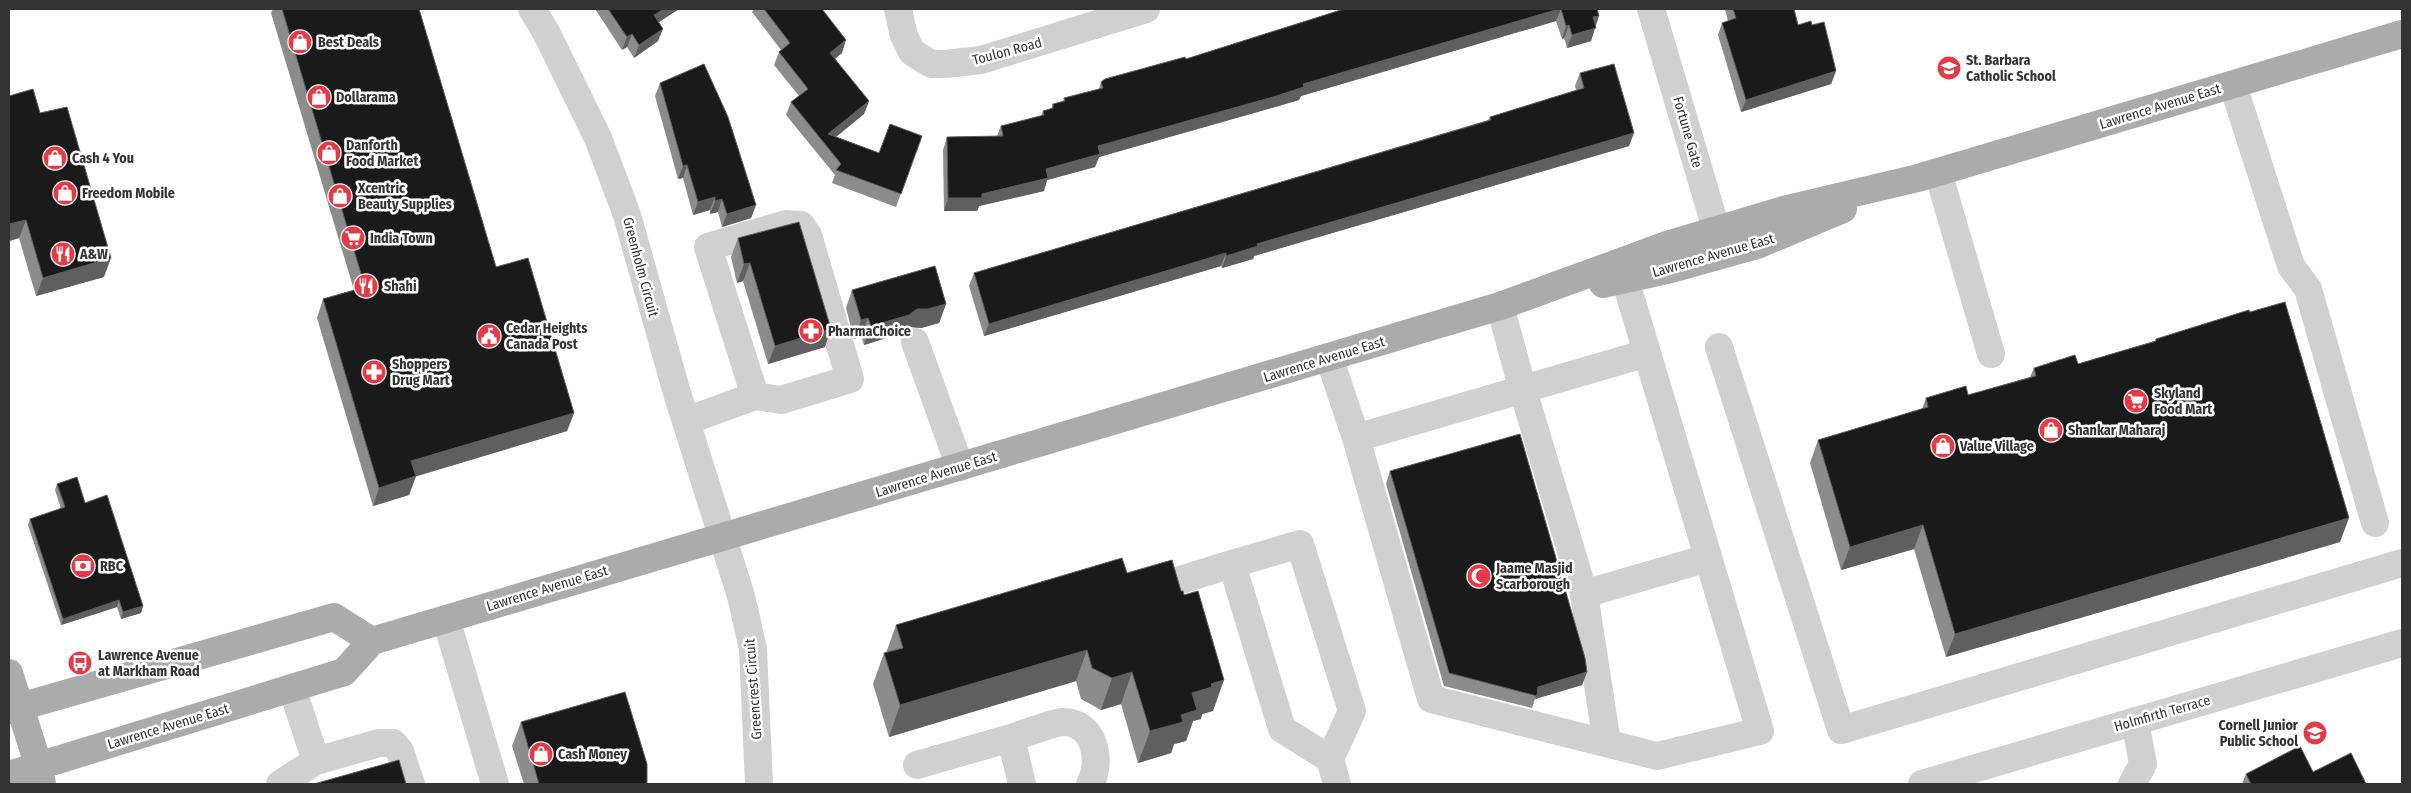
<svg xmlns="http://www.w3.org/2000/svg" width="2411" height="793" viewBox="0 0 2411 793" font-family="'Fira Sans Condensed',sans-serif">
	<style>
		.lines { fill: none; stroke-linecap: round; stroke-linejoin: round }
		.minor { stroke: #d0d0d0; stroke-width: 28 }
		.major { stroke: #ababab; stroke-width: 28 }
		.wall { fill: #8c8c8c }
		.shaded-wall { fill: #5f5f5f }
		.building { fill: #1a1a1a; stroke: #5f5f5f }
		.labels { text-anchor: middle; stroke-width: 5; stroke-linejoin: round; paint-order: stroke }
		.poi-label { font-size: 14px; font-weight: bold; fill: #333; stroke: #fff; text-anchor: start }
		.street-label { font-size: 14px; fill: #333; stroke: #fff }
	</style>
	<rect width="100%" height="100%" fill="#fff"/>
	<g class="lines">
		<path class="minor" d="M532 9 546 32 598 138 627 215 677 393 741 596 753 649 759 784
			M898 9 904 36 912 52 931 64H946L981 60 1146 9
			M1651 9 1723 252
			M2233 85 2291 266 2308 289 2375 523
			M1938 172 1991 354
			M1500 306 1523 390 1584 594 1708 558
			M915 342 960 467
			M1719 347 1841 730 2402 563
			M1329 357 1356 438 1431 699 1657 756 1760 731 1625 279
			M686 421 755 396 708 247 786 224 801 225 808 235 850 379 781 400 755 396
			M1356 438 1647 353
			M1177 581 1232 564
			M1584 594 1607 743
			M446 619 495 784
			M1330 759 1352 711 1300 544 1232 564 1282 729 1330 759 1337 784
			M316 761 379 743H393L400 751 411 784
			M917 765 1011 738
			M280 784 316 761 292 688
			M1022 784 1011 738C1024 734 1051 723 1063 722 1096 722 1102 763 1090 784
			M1922 784 2402 643
			M2132 784 2143 764 2135 721"/>
		<path class="major" d="M1603 284 1671 269 1757 245 1843 209
			M9 673 39 767 42 784
			M9 710 334 617 372 641
			M9 775 344 672 372 641 1500 306 1667 245 1787 209 1918 178 2402 34"/>
	</g>
	<path class="wall" d="M273 9H419L496 267 574 413 567 431 416 476 409 495 373 506 317 318 323 299 354 290 271 13Z
		M595 9H679L659 22 658 41 634 58 627 47 622 50Z
		M754 9H822L842 53 835 59 869 101 864 114 836 137 879 153 922 136 896 207 832 183 835 175 786 115 791 102 799 96 774 65 779 52 781 50 752 12Z
		M1344 9H1597L1595 27 1591 41 1567 48 1564 38 1562 39 1556 21 1301 96 1299 100 1268 109 1099 157 1095 167 1047 180 1044 191 979 206 977 211H944L943 150 947 137 997 136 1001 126 1041 116 1043 111 1051 109 1053 104 1063 101 1064 98 1099 89 1101 82 1186 59Z
		M1725 9H1794L1798 25H1812L1836 71 1831 84 1741 112 1718 35 1722 23 1728 21Z
		M1580 73 1629 146 1254 256 1253 259 1222 268 1221 266 984 336 969 286 974 273 1488 120 1490 117 1576 90 1575 86Z
		M660 83 756 205 751 218 722 227 718 212 710 214V210L693 215 683 178 678 179 655 96Z
		M9 96 40 113 104 277 36 296 19 238 9 241Z
		M738 238 825 347 768 364 743 281 737 283 731 257Z
		M852 290 946 304 939 323 921 328 910 327 902 333 864 345 861 336 854 339 846 308Z
		M2156 339 2340 542 1946 657 1914 549 1841 570 1810 463 1818 440 1922 409 1926 398 1968 395 2030 377 2034 368 2078 364 2155 341Z
		M1390 471 1587 672 1582 685 1535 699 1532 708 1444 686 1386 484Z
		M57 484 85 503 143 606 141 613 121 619 117 607 61 625 28 525 30 519 61 509 55 490Z
		M1127 573 1181 591 1213 711 1202 714 1201 719 1193 721 1186 741 1174 744 1171 753 1138 763 1121 704 1101 710 1081 699 1076 681 889 737 873 684 884 653H886L896 625Z
		M521 722 647 784H524L512 746Z
		M2313 772 2366 784H2242L2246 774Z"/>
	<path class="shaded-wall" d="M664 9H679L650 28 654 15Z
		M1559 9H1561L1556 21 1301 96 1299 100 1268 109 1099 157 1095 167 1047 180 1044 191 979 206 977 211H944L948 198 982 194 1046 169 1098 146 1303 84Z
		M1599 16 1591 41 1567 48 1572 35 1593 17Z
		M1569 25 1564 38 1562 39 1566 26Z
		M663 29 658 41 634 58 639 45Z
		M632 34 627 47 622 50 627 37Z
		M846 40 842 53 825 66 830 53Z
		M1836 71 1831 84 1741 112 1746 100Z
		M869 101 864 114 826 145 828 134Z
		M1634 133 1629 146 1254 256 1253 259 1222 268 1226 256 1257 244Z
		M687 165 683 178 678 179 683 166Z
		M715 197 710 210 693 215 698 202Z
		M722 199 718 212 710 214 715 201Z
		M756 205 751 218 722 227 727 214Z
		M26 220 19 238 9 241V224Z
		M1226 253 1221 266 984 336 989 324Z
		M111 258 104 277 36 296 43 278Z
		M750 263 743 281 737 283 744 264Z
		M946 304 939 323 921 328 910 327 902 333 864 345 871 326 917 309Z
		M868 318 861 336 854 339 861 320Z
		M831 329 825 347 768 364 775 346Z
		M574 413 567 431 404 480 411 461Z
		M416 476 409 495 373 506 379 488Z
		M2349 518 2340 542 1946 657 1955 634Z
		M1923 525 1914 549 1841 570 1850 547Z
		M119 600 117 607 61 625 63 619Z
		M143 606 141 613 121 619 123 612Z
		M1087 650 1076 681 889 737 900 705Z
		M1132 672 1121 704 1101 710 1112 678Z
		M1587 672 1582 685 1535 699 1538 687Z
		M1224 680 1213 711 1202 714 1201 719 1193 721 1186 741 1174 744 1171 753 1138 763 1150 731 1181 715 1192 693 1211 684Z"/>
	<path class="building" d="M282 9H419L496 267 528 258 574 413 411 461 416 476 379 488 323 299 365 287Z
		M608 9H664L654 15 663 29 639 45 632 34 627 37Z
		M764 9H822L846 40 830 53 869 101 828 134 879 153 890 124 922 136 901 194 836 170 841 164 791 102 808 89 779 52 790 43Z
		M1344 9H1559L1303 84 1304 87 1273 97 1098 146 1100 154 1046 169 1048 178 982 194V198H948L947 137 1003 136 1001 126 1044 115 1043 111 1053 108V104L1065 101 1064 98 1103 88 1101 82 1105 79 1185 57 1186 59Z
		M1561 9H1597L1599 16 1593 17 1596 28 1572 35 1569 25 1566 26Z
		M1733 9H1794L1798 25 1811 21 1812 25 1824 22 1836 71 1746 100 1722 23 1736 18Z
		M704 64 728 117 756 205 727 214 722 199 715 201V197L698 202 687 165 683 166 660 83Z
		M1614 64 1634 133 1257 244 1258 246 1226 256V253L989 324 974 273 1491 120 1490 117 1584 88 1580 73Z
		M33 89 40 113 67 107 111 258 43 278 26 220 9 224V96Z
		M799 222 831 329 775 346 750 263 744 264 738 238Z
		M935 266 946 304 928 309H917L909 315 871 326 868 318 861 320 852 290Z
		M2285 302 2349 518 1955 634 1923 525 1850 547 1818 440 1928 407 1926 398 1966 386 1968 395 2036 376 2034 368 2075 355 2078 364 2156 341V339L2249 310 2250 312Z
		M1520 434 1585 658 1587 672 1538 687 1537 696 1449 673 1390 471Z
		M77 477 85 503 107 495 143 606 123 612 119 600 63 619 30 519 65 507 57 484Z
		M1122 558 1127 573 1172 560 1181 591H1183L1184 595 1198 591 1224 680 1211 684 1212 687 1192 693 1197 710 1181 715 1183 722 1150 731 1132 672 1112 678 1092 668 1087 650 900 705 884 653 903 648 896 625Z
		M625 692 647 764V784H539L521 722Z
		M2300 746 2313 772 2351 753 2366 784H2251L2246 774Z
		M399 760 406 784H314Z"/>
	<defs>
		<symbol id="shop-disc" viewBox="-11 -11 22 22"><circle r="9.5" fill="#e63946" stroke="#fff"/><path d="M-5-2.5h2.3a2.7 3.5 0 0 1 5.4 0H5L5.5 6h-11ZM-1.5-2.5h3a1.5 2.3 0 0 0-3 0Z" fill="#fff"/></symbol>
		<symbol id="school-disc" viewBox="-11 -11 22 22"><circle r="9.5" fill="#e63946" stroke="#fff"/><path d="M0-5L7-2L0 1L-7-2ZM-4 1L0 2.5L4 1V4Q0 6-4 4Z" fill="#fff"/></symbol>
		<symbol id="supermarket-disc" viewBox="-11 -11 22 22"><circle r="9.5" fill="#e63946" stroke="#fff"/><path d="M-6-5.5h2.5l.6 2H6L4.5 2H-2.5L-4.4-4H-6ZM-1.5 3.2a1.3 1.3 0 1 0 .1 0ZM3 3.2a1.3 1.3 0 1 0 .1 0Z" fill="#fff"/></symbol>
		<symbol id="restaurant-disc" viewBox="-11 -11 22 22"><circle r="9.5" fill="#e63946" stroke="#fff"/><path d="M-5-6h1v4h1v-4h1v4h1v-4h1v5L-1.5 .5V6h-2V.5L-5-1ZM5-6V6H3V1.5H1.5Q1.5-4 5-6Z" fill="#fff"/></symbol>
		<symbol id="pharmacy-disc" viewBox="-11 -11 22 22"><circle r="9.5" fill="#e63946" stroke="#fff"/><path d="M-2-6h4v4h4v4h-4v4h-4v-4h-4v-4h4Z" fill="#fff"/></symbol>
		<symbol id="civic-disc" viewBox="-11 -11 22 22"><circle r="9.5" fill="#e63946" stroke="#fff"/><path d="M-.6-6.5H3V-4.5H.6V-3L4-1V1h2V6H-6V1h2V-1L-.6-3ZM-1.2 2.5V6h2.4V2.5Z" fill="#fff"/></symbol>
		<symbol id="bank-disc" viewBox="-11 -11 22 22"><circle r="9.5" fill="#e63946" stroke="#fff"/><path d="M-6-4H6V4H-6ZM0-2.3a2.3 2.3 0 1 0 0 4.6a2.3 2.3 0 1 0 0-4.6Z" fill="#fff"/></symbol>
		<symbol id="mosque-disc" viewBox="-11 -11 22 22"><circle r="9.5" fill="#e63946" stroke="#fff"/><path d="M3.5-4.9A6 6 0 1 0 3.5 4.9A5 5 0 1 1 3.5-4.9Z" fill="#fff"/></symbol>
		<symbol id="bus-disc" viewBox="-11 -11 22 22"><circle r="9.5" fill="#e63946" stroke="#fff"/><path d="M-5-6H5V4H4V6H2V4H-2V6H-4V4H-5ZM-3.5-4V0h7V-4ZM-3.5 1.2v1.5H-2V1.2ZM2 1.2v1.5H3.5V1.2Z" fill="#fff"/></symbol>
	</defs>
	<g fill-rule="evenodd">
		<use href="#shop-disc" x="286" y="28" width="28" height="28"/>
		<use href="#school-disc" x="1935" y="54" width="28" height="28"/>
		<use href="#shop-disc" x="305" y="83" width="28" height="28"/>
		<use href="#shop-disc" x="315" y="139" width="28" height="28"/>
		<use href="#shop-disc" x="41" y="144" width="28" height="28"/>
		<use href="#shop-disc" x="51" y="179" width="28" height="28"/>
		<use href="#shop-disc" x="326" y="182" width="28" height="28"/>
		<use href="#supermarket-disc" x="339" y="224" width="28" height="28"/>
		<use href="#restaurant-disc" x="49" y="240" width="28" height="28"/>
		<use href="#restaurant-disc" x="352" y="272" width="28" height="28"/>
		<use href="#pharmacy-disc" x="797" y="317" width="28" height="28"/>
		<use href="#civic-disc" x="475" y="322" width="28" height="28"/>
		<use href="#pharmacy-disc" x="360" y="358" width="28" height="28"/>
		<use href="#supermarket-disc" x="2122" y="387" width="28" height="28"/>
		<use href="#shop-disc" x="2037" y="416" width="28" height="28"/>
		<use href="#shop-disc" x="1929" y="432" width="28" height="28"/>
		<use href="#bank-disc" x="69" y="552" width="28" height="28"/>
		<use href="#mosque-disc" x="1465" y="562" width="28" height="28"/>
		<use href="#bus-disc" x="66" y="649" width="28" height="28"/>
		<use href="#school-disc" x="2301" y="719" width="28" height="28"/>
		<use href="#shop-disc" x="527" y="740" width="28" height="28"/>
	</g>
	<g class="labels">
		<g class="poi-label">
			<text x="318" y="47">Best Deals</text>
			<text x="1966" y="65">St. Barbara<tspan x="1966" dy="16">Catholic School</tspan></text>
			<text x="336" y="102">Dollarama</text>
			<text x="346" y="150">Danforth<tspan x="346" dy="16">Food Market</tspan></text>
			<text x="72" y="163">Cash 4 You</text>
			<text x="358" y="193">Xcentric<tspan x="358" dy="16">Beauty Supplies</tspan></text>
			<text x="82" y="198">Freedom Mobile</text>
			<text x="370" y="243">India Town</text>
			<text x="80" y="259">A&amp;W</text>
			<text x="384" y="291">Shahi</text>
			<text x="506" y="333">Cedar Heights<tspan x="506" dy="16">Canada Post</tspan></text>
			<text x="828" y="336">PharmaChoice</text>
			<text x="392" y="369">Shoppers<tspan x="392" dy="16">Drug Mart</tspan></text>
			<text x="2154" y="398">Skyland<tspan x="2154" dy="16">Food Mart</tspan></text>
			<text x="2068" y="435">Shankar Maharaj</text>
			<text x="1960" y="451">Value Village</text>
			<text x="100" y="571">RBC</text>
			<text x="1496" y="573">Jaame Masjid<tspan x="1496" dy="16">Scarborough</tspan></text>
			<text x="98" y="660">Lawrence Avenue<tspan x="98" dy="16">at Markham Road</tspan></text>
			<text x="2298" y="730" text-anchor="end">Cornell Junior<tspan x="2298" dy="16">Public School</tspan></text>
			<text x="558" y="759">Cash Money</text>
		</g>
		<g class="street-label">
			<text transform="translate(1007 51) rotate(-15)" y="5">Toulon Road</text>
			<text transform="translate(2160 106) rotate(-17)" y="5">Lawrence Avenue East</text>
			<text transform="translate(1688 132) rotate(74)" y="5">Fortune Gate</text>
			<text transform="translate(1713 255) rotate(-16)" y="5">Lawrence Avenue East</text>
			<text transform="translate(641 267) rotate(75)" y="5">Greenholm Circuit</text>
			<text transform="translate(1324 359) rotate(-17)" y="5">Lawrence Avenue East</text>
			<text transform="translate(936 474) rotate(-17)" y="5">Lawrence Avenue East</text>
			<text transform="translate(547 588) rotate(-17)" y="5">Lawrence Avenue East</text>
			<text transform="translate(753 689) rotate(-94)" y="5">Greencrest Circuit</text>
			<text transform="translate(2162 713) rotate(-16)" y="5">Holmfirth Terrace</text>
			<text transform="translate(168 726) rotate(-17)" y="5">Lawrence Avenue East</text>
		</g>
	</g>
	<rect width="2411" height="793" fill="none" stroke="#333333" stroke-width="20"/>
</svg>
